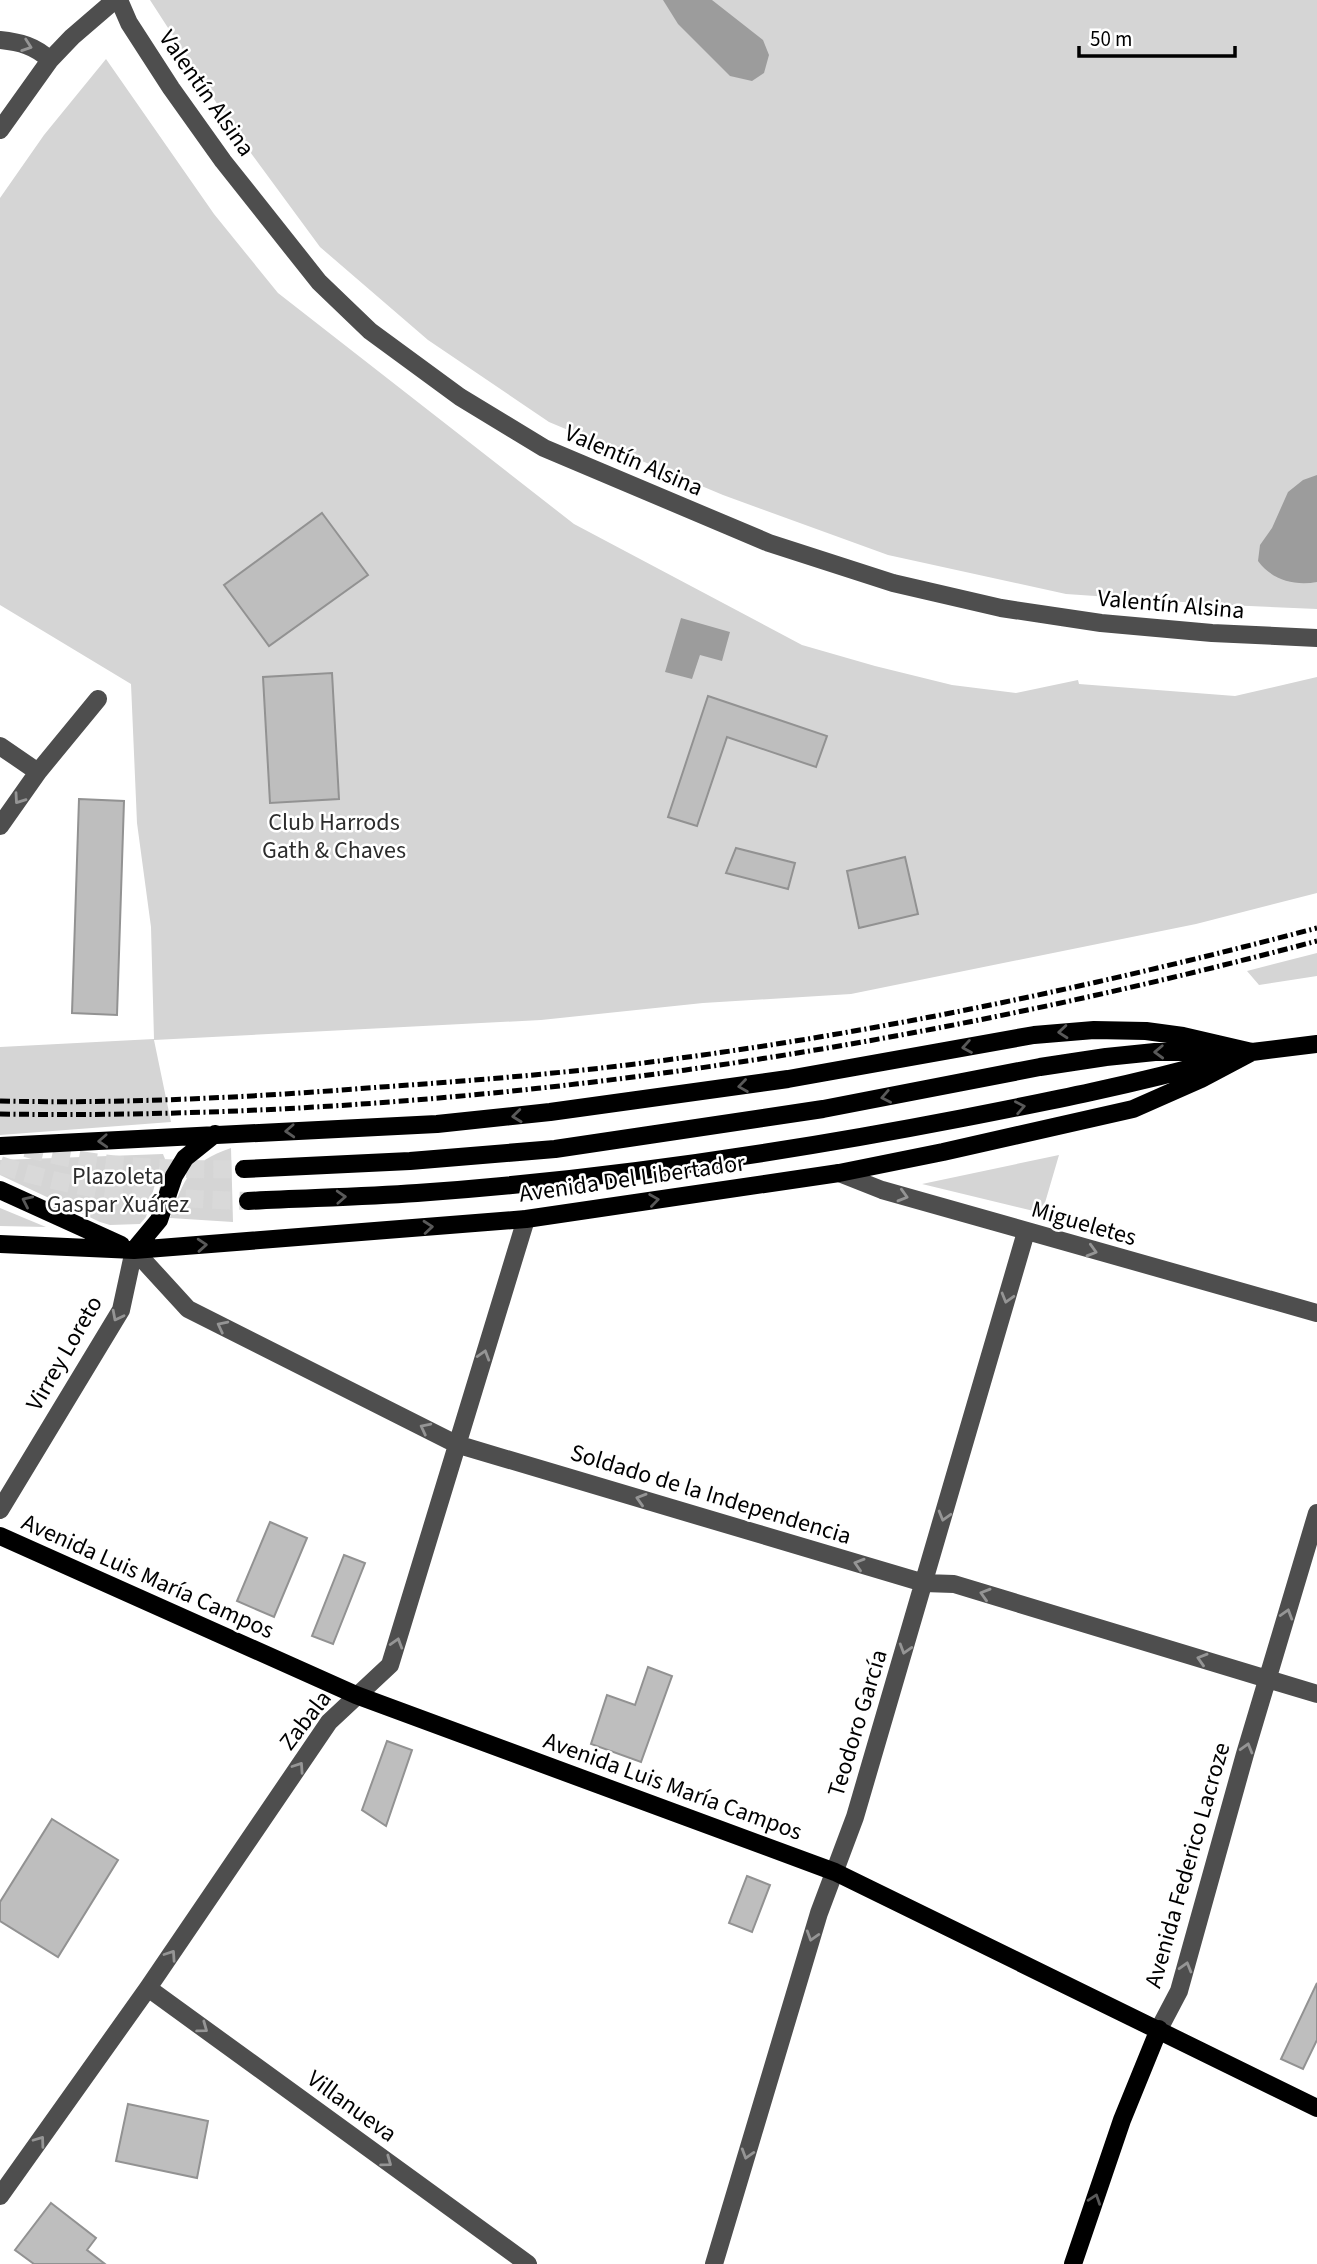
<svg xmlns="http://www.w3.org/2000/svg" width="1317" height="2264" viewBox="0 0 1317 2264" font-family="'Source Sans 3',sans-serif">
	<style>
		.green { fill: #d5d5d5 }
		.water { fill: #9c9c9c }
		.building { fill: #bebebe; stroke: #929292; stroke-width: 2 }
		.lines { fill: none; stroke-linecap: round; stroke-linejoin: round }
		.major-tunnel { stroke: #d9d9d9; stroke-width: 18; stroke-dasharray: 18 9; stroke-linecap: butt }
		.minor { stroke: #4e4e4e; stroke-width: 18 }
		.major { stroke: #000; stroke-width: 18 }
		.rail { stroke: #000; stroke-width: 5; stroke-dasharray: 10 3.5 2 3.5; stroke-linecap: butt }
		.oneway { stroke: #959595 }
		.oneway2 { stroke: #595959 }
		.labels { text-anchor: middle; stroke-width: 5; stroke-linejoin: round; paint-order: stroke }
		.street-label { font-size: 24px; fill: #000; stroke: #fff }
		.park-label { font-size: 24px; fill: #2c2c2c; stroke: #fff }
	</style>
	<rect width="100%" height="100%" fill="#fff"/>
	<path class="green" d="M150 0H1317V609L1227 605 1066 594 888 555 723 495 549 422 428 340 320 247 234 130Z
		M106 59 214 214 278 293 574 524 802 645 875 666 952 685 1016 693 1078 680 1079 684 1235 696 1317 677V893L1196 924 851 994 703 1003 541 1020 154 1040 171 1122 0 1135V1047L154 1039 151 927 137 823 131 684 0 605V198L44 135Z
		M1317 953V976L1259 985 1247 971Z
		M231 1148 233 1222 170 1218C184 1180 189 1162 231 1148Z
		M163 1154 165 1159 160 1166 146 1217 140 1224 110 1225 100 1222 0 1175V1160Z
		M1059 1155 1042 1213 922 1184Z
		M0 1208 46 1227 0 1226Z"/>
	<path class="water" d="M663 0H712L763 40 769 55 764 73 752 81 730 76 678 24Z
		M1317 475V582C1294 586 1272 580 1258 561L1260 545 1272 528 1288 492 1303 480Z
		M681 618 730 632 722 661 700 655 692 679 665 672Z"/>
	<path class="building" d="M322 513 368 575 269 646 224 585Z
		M332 673 339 799 270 803 263 677Z
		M708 696 827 736 816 767 727 737 697 826 668 817Z
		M79 799 124 801 117 1015 72 1013Z
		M736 848 795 863 788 889 726 873Z
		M905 857 918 914 859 928 847 871Z
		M270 1522 307 1538 274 1617 237 1601Z
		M344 1555 365 1563 333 1644 312 1636Z
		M648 1667 672 1676 641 1762 591 1744 607 1695 635 1705Z
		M387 1741 412 1750 386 1826 362 1810Z
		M52 1819 118 1860 58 1957 0 1921V1902Z
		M747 1876 770 1885 752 1932 729 1923Z
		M1317 1983V2040L1303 2069 1281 2059Z
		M128 2104 208 2121 197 2178 116 2161Z
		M51 2203 96 2238 87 2250 105 2264H34L15 2250Z"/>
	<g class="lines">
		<path class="major-tunnel" d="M26 1148C97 1168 171 1170 244 1169
			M0 1165C80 1192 164 1199 248 1201"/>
		<path class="minor" d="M119 0 129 23 171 88 223 161 319 282 370 331 460 397 544 448 769 543 893 583 1001 608 1101 623 1212 633 1317 638
			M0 40C20 42 35 46 50 60
			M0 130 50 60 72 37 115 0
			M0 746 38 772
			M0 826 38 772 98 699
			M839 1173 882 1190 1317 1313
			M134 1250 188 1309 456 1444 924 1583 954 1584 1317 1694
			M0 1510 121 1310 134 1250
			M148 1988 528 2264
			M1159 2029 1179 1991 1245 1754 1317 1513
			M0 2196 148 1988 329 1722 390 1665 526 1219
			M714 2264 819 1913 855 1817 1026 1232"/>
		<path class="major" d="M0 1146 437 1124 550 1112 788 1079 1034 1035 1094 1030 1146 1031 1183 1036 1252 1052
			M244 1169 410 1161 555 1149 823 1109 1040 1067 1106 1057 1155 1052H1252L1317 1044
			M0 1190 121 1245
			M248 1201C304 1198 361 1197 417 1193 601 1180 782 1153 963 1118 1050 1101 1136 1084 1221 1060
			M0 1244 134 1250 526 1219 839 1173 943 1152 1133 1109 1201 1079 1252 1052
			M134 1250 159 1220 174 1176 185 1158 215 1134
			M0 1536 356 1695 835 1872 1317 2108
			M1073 2264 1122 2120 1159 2029"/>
		<path class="rail" d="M0 1101C127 1104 255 1097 381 1087 482 1080 581 1072 681 1058 896 1029 1108 983 1317 928
			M0 1114C444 1121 889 1055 1317 941"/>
	</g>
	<defs><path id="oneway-chevron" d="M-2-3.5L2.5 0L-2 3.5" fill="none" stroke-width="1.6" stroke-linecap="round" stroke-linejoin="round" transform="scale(1.75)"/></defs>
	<g class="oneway">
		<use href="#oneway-chevron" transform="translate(27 46) rotate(19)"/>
		<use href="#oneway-chevron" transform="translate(19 799) rotate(125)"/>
		<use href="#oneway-chevron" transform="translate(903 1196) rotate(16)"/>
		<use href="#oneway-chevron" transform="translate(1092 1251) rotate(16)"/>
		<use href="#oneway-chevron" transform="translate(1007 1298) rotate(106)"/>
		<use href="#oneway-chevron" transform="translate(117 1316) rotate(117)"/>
		<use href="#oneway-chevron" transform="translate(222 1326) rotate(-153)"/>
		<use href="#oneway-chevron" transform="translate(484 1355) rotate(-73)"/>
		<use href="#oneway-chevron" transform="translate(425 1428) rotate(-153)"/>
		<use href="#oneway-chevron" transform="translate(641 1499) rotate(-163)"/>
		<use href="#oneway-chevron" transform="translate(944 1516) rotate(106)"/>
		<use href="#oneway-chevron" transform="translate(859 1564) rotate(-163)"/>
		<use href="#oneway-chevron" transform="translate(985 1594) rotate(-163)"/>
		<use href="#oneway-chevron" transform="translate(1287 1614) rotate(-73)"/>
		<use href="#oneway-chevron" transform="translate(397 1643) rotate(-73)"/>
		<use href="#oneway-chevron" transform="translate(905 1649) rotate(107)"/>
		<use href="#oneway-chevron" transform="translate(1202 1659) rotate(-163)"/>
		<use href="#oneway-chevron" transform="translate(1247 1748) rotate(-74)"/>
		<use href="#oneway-chevron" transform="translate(299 1767) rotate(-56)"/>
		<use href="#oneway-chevron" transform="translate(812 1936) rotate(107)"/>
		<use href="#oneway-chevron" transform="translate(171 1955) rotate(-56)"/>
		<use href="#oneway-chevron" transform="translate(1186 1967) rotate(-74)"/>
		<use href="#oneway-chevron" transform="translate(203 2028) rotate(36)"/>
		<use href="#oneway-chevron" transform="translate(40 2141) rotate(-54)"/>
		<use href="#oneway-chevron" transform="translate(747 2154) rotate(107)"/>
		<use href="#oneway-chevron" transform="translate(387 2162) rotate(36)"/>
	</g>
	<g class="oneway2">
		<use href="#oneway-chevron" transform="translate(1063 1032) rotate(175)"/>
		<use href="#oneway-chevron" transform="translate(967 1047) rotate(170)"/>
		<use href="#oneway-chevron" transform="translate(1159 1052) rotate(178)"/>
		<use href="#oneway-chevron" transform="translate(743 1086) rotate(172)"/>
		<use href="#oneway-chevron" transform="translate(886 1097) rotate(169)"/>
		<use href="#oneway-chevron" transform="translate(1020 1107) rotate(-11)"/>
		<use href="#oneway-chevron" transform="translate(517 1116) rotate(174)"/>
		<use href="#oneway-chevron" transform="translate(290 1131) rotate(177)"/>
		<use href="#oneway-chevron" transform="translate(103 1141) rotate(177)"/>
		<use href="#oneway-chevron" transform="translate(341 1197) rotate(-3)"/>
		<use href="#oneway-chevron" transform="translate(654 1200) rotate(-8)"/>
		<use href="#oneway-chevron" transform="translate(27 1201) rotate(-155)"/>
		<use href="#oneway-chevron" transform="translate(428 1227) rotate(-5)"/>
		<use href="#oneway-chevron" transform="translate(202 1245) rotate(-4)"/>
		<use href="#oneway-chevron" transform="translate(1095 2199) rotate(-71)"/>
	</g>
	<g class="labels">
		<g class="street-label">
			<text transform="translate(207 93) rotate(55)" y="8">Valentín Alsina</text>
			<text transform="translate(634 460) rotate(23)" y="8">Valentín Alsina</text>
			<text transform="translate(1171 604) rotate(5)" y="8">Valentín Alsina</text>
			<text transform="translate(632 1178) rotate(-8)" y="8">Avenida Del Libertador</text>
			<text transform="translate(1084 1223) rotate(16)" y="8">Migueletes</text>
			<text transform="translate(64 1353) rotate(-60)" y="8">Virrey Loreto</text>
			<text transform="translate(711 1494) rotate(17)" y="8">Soldado de la Independencia</text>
			<text transform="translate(148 1576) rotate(24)" y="8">Avenida Luis María Campos</text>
			<text transform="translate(305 1720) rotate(-52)" y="8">Zabala</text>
			<text transform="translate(857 1723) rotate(-73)" y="8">Teodoro García</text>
			<text transform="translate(673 1786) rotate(20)" y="8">Avenida Luis María Campos</text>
			<text transform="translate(1187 1865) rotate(-74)" y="8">Avenida Federico Lacroze</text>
			<text transform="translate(352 2106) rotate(36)" y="8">Villanueva</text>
		</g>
		<g class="park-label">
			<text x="334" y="830">Club Harrods<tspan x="334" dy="28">Gath &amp; Chaves</tspan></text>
			<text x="118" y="1184">Plazoleta<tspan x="118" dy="28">Gaspar Xuárez</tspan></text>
		</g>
	</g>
	<path d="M1079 46v10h156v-10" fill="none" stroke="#000000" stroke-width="3.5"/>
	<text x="1090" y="46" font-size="21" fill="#000000" stroke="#ffffff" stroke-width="5" paint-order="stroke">50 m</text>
</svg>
